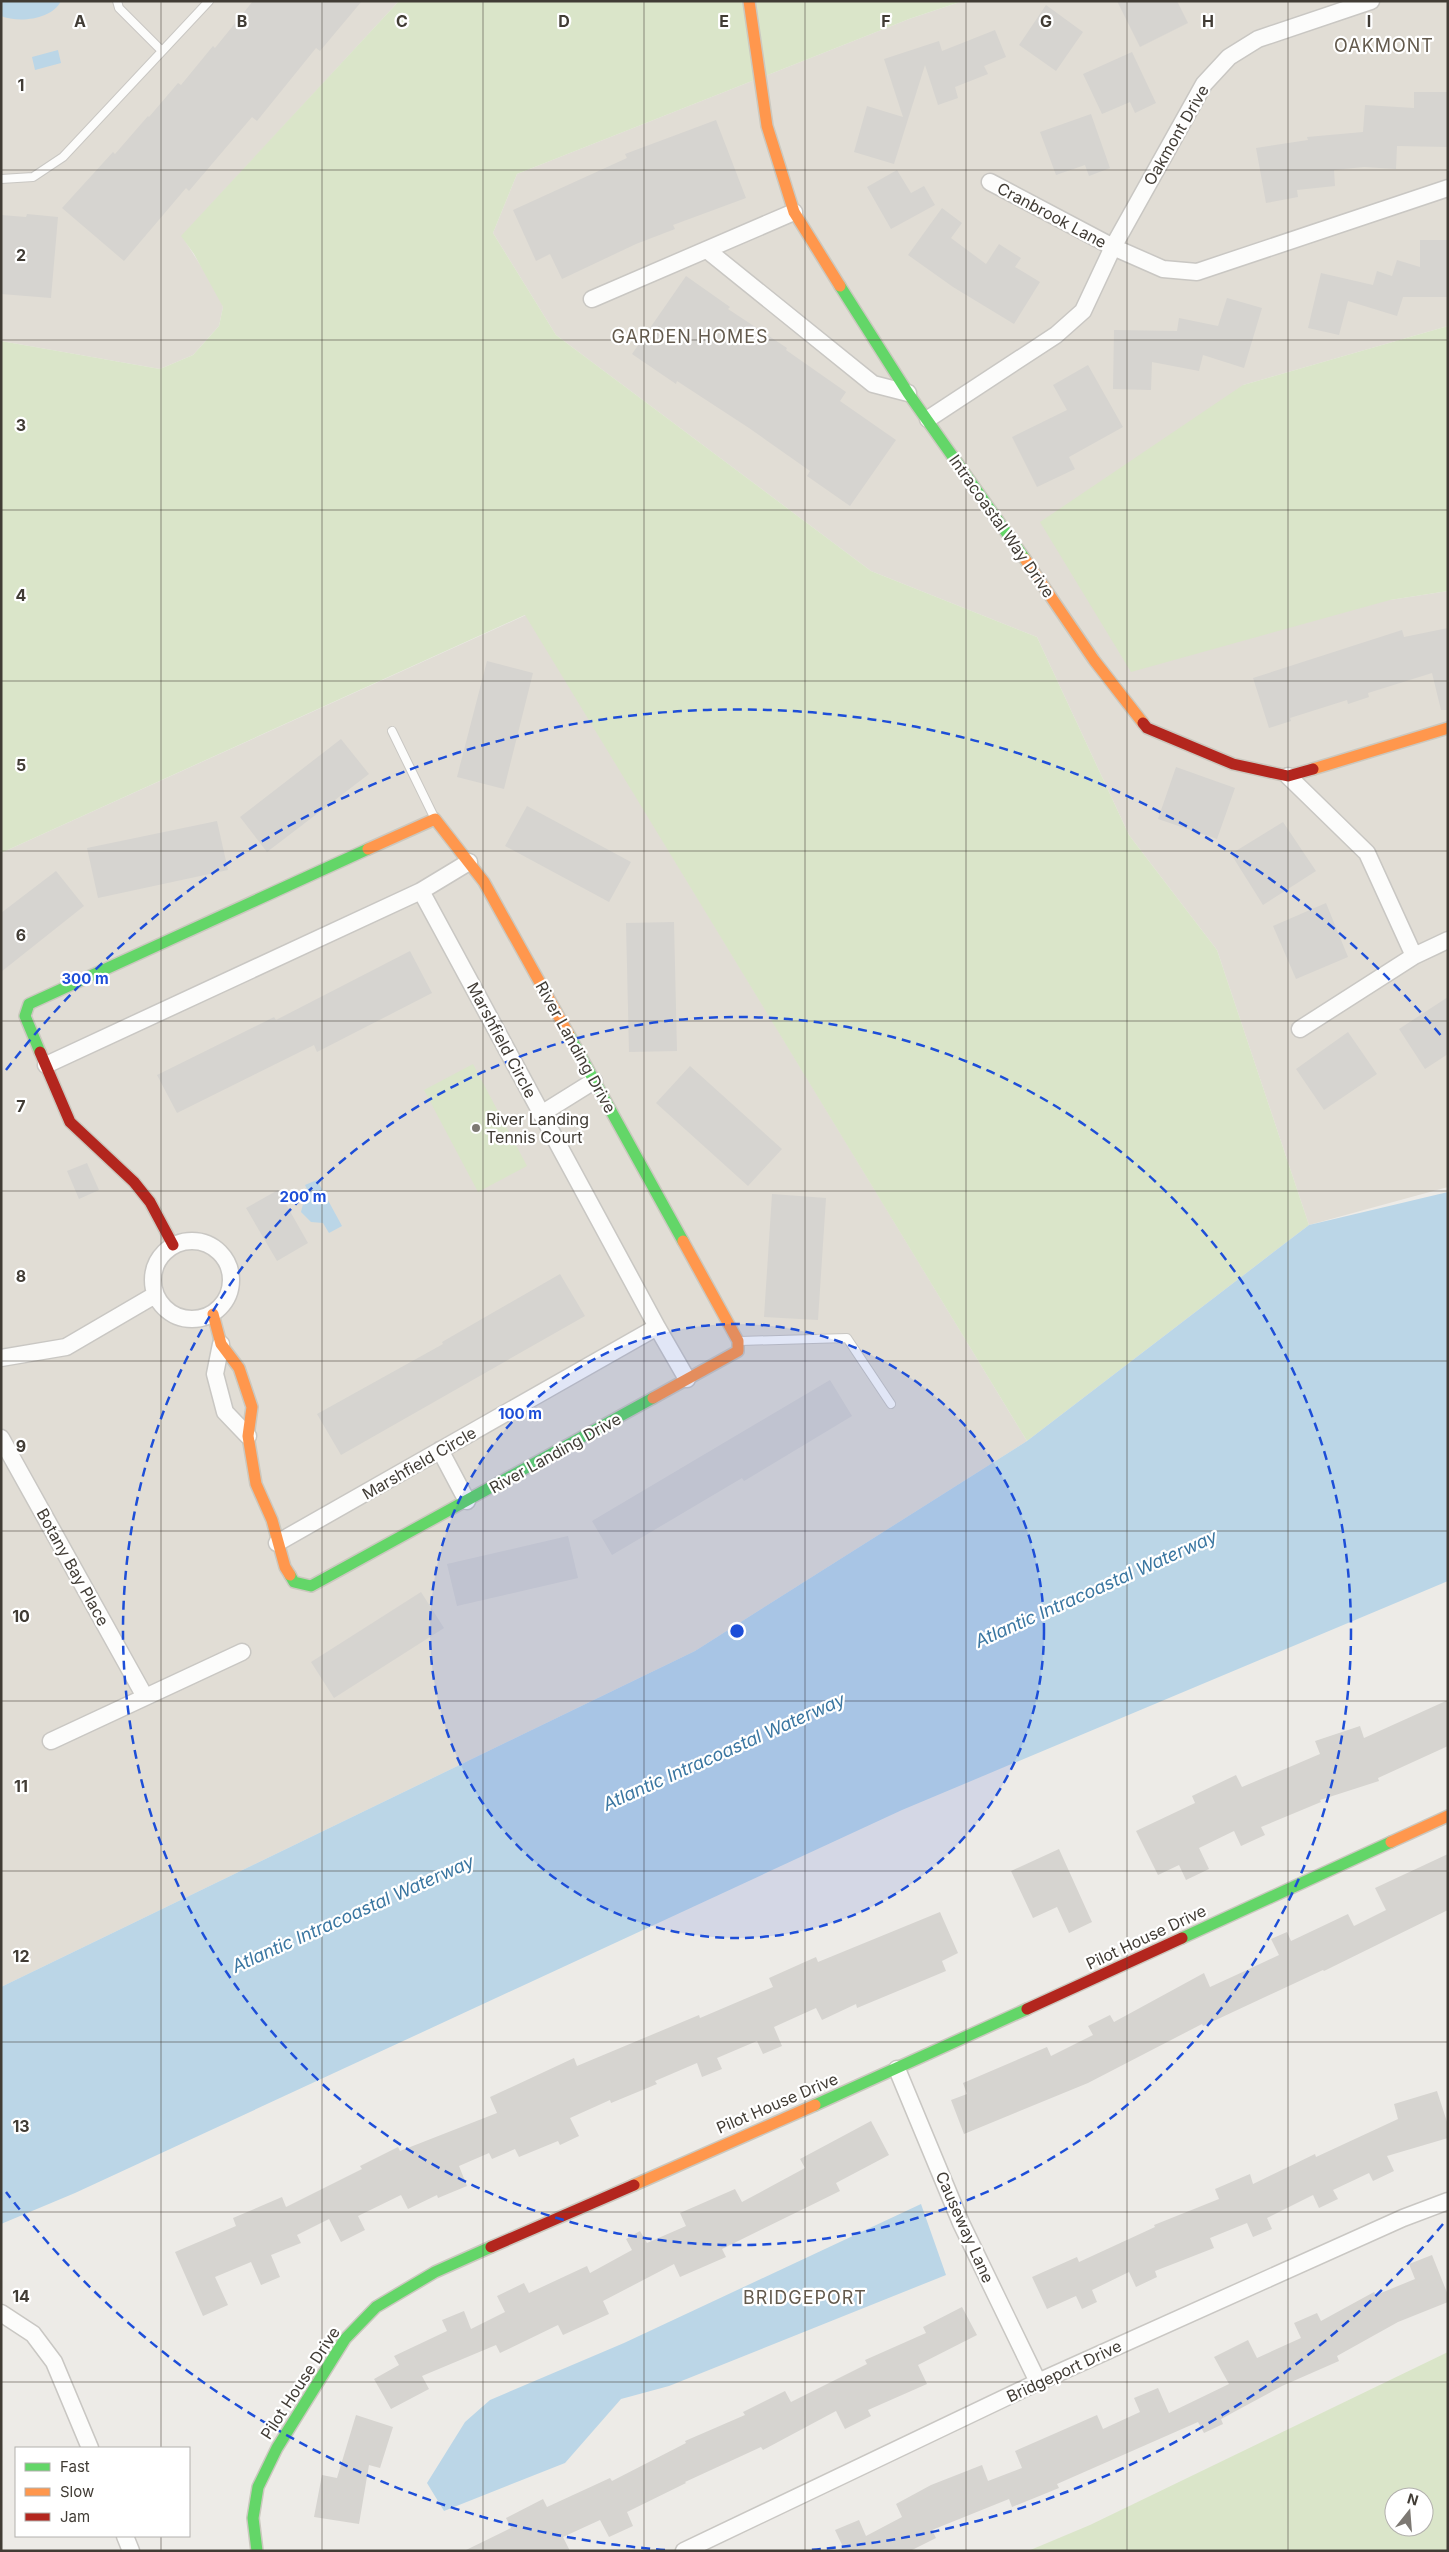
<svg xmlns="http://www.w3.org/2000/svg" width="1449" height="2552" viewBox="0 0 1449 2552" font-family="Inter,sans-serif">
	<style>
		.residential { fill: #e1ddd5 }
		.green { fill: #dae5c9; fill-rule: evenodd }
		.water { fill: #bbd6e7 }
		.building { fill: #d6d4d0 }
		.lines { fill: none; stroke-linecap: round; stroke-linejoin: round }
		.lane-casing { stroke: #c9c7c3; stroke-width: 10 }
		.street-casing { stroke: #c9c7c3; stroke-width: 19 }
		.fast-casing { stroke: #cbc8bf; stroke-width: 14 }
		.slow-casing { stroke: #cbc8bf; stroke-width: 14 }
		.jam-casing { stroke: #cbc8bf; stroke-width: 14 }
		.lane { stroke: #fcfcfb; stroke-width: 8 }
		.street { stroke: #fcfcfb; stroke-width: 16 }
		.fast { stroke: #63d668; stroke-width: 11 }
		.slow { stroke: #ff974d; stroke-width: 11 }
		.jam { stroke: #b3261e; stroke-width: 11 }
		.grid { fill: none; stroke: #413c35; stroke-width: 1; stroke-opacity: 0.55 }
		.ring { fill: none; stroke: #1d4ed8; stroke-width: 2.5; stroke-dasharray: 9 6 }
		.poi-dot { fill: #7d7973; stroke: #fff; stroke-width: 2 }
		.labels { text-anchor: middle; stroke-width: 4.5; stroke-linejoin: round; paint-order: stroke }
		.street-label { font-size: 16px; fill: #413c35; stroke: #fff }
		.poi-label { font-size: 16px; fill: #413c35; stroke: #fff; text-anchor: start }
		.neighbourhood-label { font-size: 18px; letter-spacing: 1px; fill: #635a4d; stroke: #fff }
		.water-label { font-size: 18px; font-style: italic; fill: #3a76a1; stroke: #fff }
		.grid-label { font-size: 16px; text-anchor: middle; font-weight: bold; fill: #413c35; stroke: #fff; stroke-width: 4.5; stroke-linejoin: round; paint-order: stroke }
		.centre { fill: #1d4ed8; stroke: #fff; stroke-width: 2.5 }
		.ring-label { font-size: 15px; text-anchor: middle; font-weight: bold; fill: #1d4ed8; stroke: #fff; stroke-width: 4.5; stroke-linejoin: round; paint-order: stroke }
	</style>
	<rect width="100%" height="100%" fill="#edebe7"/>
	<path class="residential" d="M1 1H399L182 236 216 290 223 307 219 326 193 355 160 369 1 341Z
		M963 1H1448V326L1243 385 1390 600 1448 591V1187L1309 1225 1217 950 1129 835 1037 637 871 571 556 335 493 233 517 174 909 19Z
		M526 615 1027 1441 695 1651 1 1987V853Z"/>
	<path class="green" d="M399 1H963L909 19 517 174 493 233 556 335 871 571 1037 637 1129 835 1217 950 1309 1225 1027 1441 525 615 1 853V341L160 369 193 355 219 326 223 307 194 254 181 236Z
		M1448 326V591L1390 600 1131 672 1040 522 1243 385Z
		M473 1064 527 1166 478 1192 424 1090Z
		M1448 2352V2551H1028L1090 2525ZM1394 2497H1424V2527H1394Z"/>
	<path class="water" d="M1 1H61C52 20 18 23 1 16Z
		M58 50 61 63 35 70 32 57Z
		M317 1180 342 1226 329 1233 323 1223 311 1222 301 1212 303 1204 310 1195 305 1185Z
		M1448 1192V1581L902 1810 75 2193 1 2224V1987L695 1651 1027 1441 1309 1225Z
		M921 2204 946 2275 669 2386 621 2399 565 2463 444 2511 427 2483 465 2422 490 2400 624 2343Z"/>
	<path class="building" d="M253 1H362L320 51 316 48 257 121 252 117 189 191 186 188 124 261 62 208 113 152 115 154 148 116 149 117 178 83 181 85 213 46 215 48Z
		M1117 1H1177L1188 23 1140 47Z
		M1046 5 1083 32 1056 71 1019 45Z
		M995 30 1006 57 984 66 988 74 955 87 958 98 938 105 925 65 894 164 854 152 867 106 903 117 884 59 939 41 942 51Z
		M1132 52 1156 103 1135 113 1130 102 1102 114 1083 74Z
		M1414 92H1448V147L1397 146 1396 169 1364 167 1334 170 1335 186 1297 190 1298 197 1266 203 1256 148 1308 140 1307 137 1363 132 1365 105 1414 108Z
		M1091 114 1110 168 1089 176 1085 165 1056 175 1040 132Z
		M716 120 746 198 673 225 675 229 636 244 562 279 550 254 536 261 513 210 627 158 625 154Z
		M897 170 911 193 924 186 935 205 891 229 867 187Z
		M942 208 962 223 951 238 986 264 999 244 1021 258 1015 267 1040 282 1014 324 953 287 908 255Z
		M27 214 58 217 51 298 1 294V215L26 217Z
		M1420 240H1448V297H1403L1397 316 1348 301 1339 335 1308 328 1321 273 1373 285 1377 271 1392 276 1397 260 1420 267Z
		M686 276 730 307 728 309 787 348 786 350 846 392 840 401 896 440 850 506 807 476 810 471 749 428 677 381 676 384 632 354Z
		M1227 298 1262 308 1244 368 1203 355 1199 371 1152 362 1151 390 1113 389 1114 330 1177 331 1179 318 1218 326Z
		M1088 365 1123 427 1069 457 1075 469 1037 487 1012 437 1067 410 1053 385Z
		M1448 628V710H1441L1432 673 1368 693 1369 697 1348 704 1347 700 1290 718 1291 721 1269 728 1253 678 1402 630 1404 637Z
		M487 661 533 673 504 789 457 777Z
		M341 739 369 774 267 852 240 817Z
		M1176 767 1235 788 1217 839 1158 819Z
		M527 806 631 862 609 902 505 846Z
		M217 821 228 870 98 898 87 848Z
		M1283 822 1316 871 1263 905 1231 854Z
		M56 871 84 906 1 972V913Z
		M1326 903 1348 957 1296 979 1273 926Z
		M674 922 677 1051 629 1052 626 923Z
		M410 951 432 993 317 1052 314 1045 177 1113 157 1075 274 1017 276 1020Z
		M1448 997V1054L1425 1069 1399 1029Z
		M1348 1032 1377 1074 1324 1110 1296 1069Z
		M690 1066 782 1149 748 1186 656 1103Z
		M87 1163 99 1190 79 1199 67 1171Z
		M278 1190 308 1243 277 1261 246 1208Z
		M772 1194 826 1198 818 1320 764 1317Z
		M560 1274 585 1316 341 1455 317 1414 443 1344 442 1342Z
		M830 1380 852 1416 744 1481 742 1478 612 1555 592 1521Z
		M568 1536 578 1578 457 1606 447 1564Z
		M421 1592 444 1628 334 1698 311 1662Z
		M1448 1700V1746L1378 1778 1379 1781 1320 1800 1321 1802 1261 1827 1265 1835 1241 1846 1234 1831 1199 1848 1209 1869 1186 1880 1179 1865 1158 1875 1136 1831 1195 1803 1192 1796 1236 1775 1242 1787 1320 1754 1315 1741 1360 1726 1364 1738Z
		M1059 1849 1092 1922 1069 1933 1057 1907 1033 1918 1011 1871Z
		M1448 1854V1910L1324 1971 1323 1970 1203 2026 1202 2024 1088 2083 964 2134 951 2100 967 2094 963 2083 1047 2047 1051 2056 1093 2035 1088 2026 1110 2015 1114 2022 1204 1973 1210 1987 1247 1970 1279 1955 1271 1939 1287 1932 1291 1941 1348 1914 1354 1926 1386 1910 1375 1888Z
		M940 1912 958 1953 942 1961 946 1971 857 2008 856 2004 822 2020 816 2008 774 2027 782 2046 763 2054 757 2041 717 2058 722 2069 702 2077 697 2063 655 2081 657 2084 611 2103 610 2100 570 2118 579 2136 560 2145 558 2141 519 2157 515 2149 492 2159 489 2153 459 2166 467 2186 438 2198 437 2195 408 2209 401 2195 358 2216 365 2230 341 2242 329 2219 297 2235 301 2243 271 2255 280 2277 261 2285 251 2262 215 2277 228 2305 203 2316 175 2252 236 2226 233 2218 282 2197 286 2207 362 2169 360 2166 398 2147 400 2151 497 2113 490 2097 574 2058 577 2066 699 2015 700 2018 773 1987 769 1978 816 1957 818 1962Z
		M1437 2091 1448 2125V2138L1387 2156 1394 2171 1373 2181 1369 2173 1333 2190 1338 2199 1319 2208 1313 2195 1267 2218 1272 2229 1253 2237 1247 2223 1210 2238 1214 2248 1155 2271 1157 2277 1136 2287 1129 2272 1092 2290 1097 2302 1082 2309 1076 2296 1047 2309 1032 2277 1077 2257 1079 2262 1155 2227 1154 2225 1219 2199 1215 2189 1250 2174 1253 2184 1315 2154 1316 2157 1398 2119 1394 2104Z
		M871 2121 889 2155 836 2183 840 2191 722 2249 726 2257 680 2277 674 2264 603 2301 609 2314 563 2335 558 2325 500 2353 496 2345 422 2376 429 2389 391 2409 374 2379 399 2365 394 2356 447 2331 442 2320 464 2311 471 2329 505 2312 497 2296 524 2283 529 2293 587 2266 590 2273 632 2250 626 2239 640 2231 647 2243 686 2226 680 2213 735 2189 742 2202 805 2168 800 2159Z
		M1432 2255 1448 2295V2302L1398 2322 1337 2356 1339 2361 1282 2386 1221 2419 1223 2424 1204 2433 1198 2422 1057 2484 1059 2488 1012 2507 1009 2499 932 2530 936 2538 910 2551H836L843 2547 835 2530 859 2520 866 2536 902 2517 896 2504 931 2485 982 2465 988 2481 1022 2468 1015 2451 1097 2415 1103 2429 1140 2412 1134 2398 1158 2388 1169 2413 1229 2384 1214 2357 1248 2340 1257 2358 1301 2338 1294 2323 1317 2313 1321 2321 1374 2292 1376 2295 1415 2279 1409 2264Z
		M962 2307 977 2335 918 2365 927 2384 868 2410 871 2416 845 2429 836 2411 763 2450 761 2447 685 2482 686 2483 627 2512 633 2526 609 2537 600 2520 563 2537 570 2551H464L511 2528 506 2518 543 2499 547 2507 610 2478 612 2481 686 2443 685 2441 745 2415 743 2412 785 2391 791 2402 867 2364 865 2360 926 2333 923 2327Z
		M356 2415 393 2427 380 2468 369 2465 359 2524 314 2517 322 2475 337 2478Z"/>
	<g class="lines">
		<defs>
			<path id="lane" d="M117 1 119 8 162 51
				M1 179 33 177 63 157 209 1
				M392 731 434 817
				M740 1341 847 1338 891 1404"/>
			<path id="street" d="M990 182 1113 247 1204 84 1229 57 1258 39 1371 1
				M707 250 873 384 908 393
				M592 299 794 212
				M928 419 1056 335 1083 311 1113 247 1163 269 1197 272 1448 188
				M1288 776 1367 853 1414 956 1448 940
				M421 891 469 862
				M1300 1029 1414 956
				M46 1065 421 891 657 1327 277 1543
				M541 1114 594 1081
				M153 1280a39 39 0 1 1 78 0a39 39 0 1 1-78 0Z
				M657 1327 687 1379
				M221 1344 215 1374 225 1412 248 1436
				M1 1358 66 1347 155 1295
				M1 1438 144 1695
				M440 1450 467 1501
				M51 1741 242 1652
				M897 2069 961 2223 1038 2382
				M1 2313 33 2334 54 2362 90 2448
				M125 2536 131 2551
				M684 2551 1038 2382 1403 2218 1448 2201"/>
			<path id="fast" d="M840 286 908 393 1025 559
				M569 1035 683 1241
				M40 1052 25 1016 29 1004 368 849
				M290 1575 294 1582 311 1586 653 1398
				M1182 1938 1391 1842
				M815 2105 1027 2009
				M257 2551 253 2518 258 2487 277 2448 345 2339 376 2307 435 2272 491 2247"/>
			<path id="slow" d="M749 1 767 126 794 212 840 286
				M1025 559 1094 660 1143 723
				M1313 769 1448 728
				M368 849 435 819 484 882 569 1035
				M213 1314 221 1344 239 1368 252 1407 248 1436 256 1484 272 1520 285 1567 290 1575
				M653 1398 738 1351V1341L683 1241
				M1391 1842 1448 1816
				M634 2185 815 2105"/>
			<path id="jam" d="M1143 723 1147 728 1233 764 1288 776 1313 769
				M40 1052 70 1122 134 1182 150 1202 173 1245
				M1027 2009 1182 1938
				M491 2247 634 2185"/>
		</defs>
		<use href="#lane" class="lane-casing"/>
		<use href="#street" class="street-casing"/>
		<use href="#fast" class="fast-casing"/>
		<use href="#slow" class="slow-casing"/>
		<use href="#jam" class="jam-casing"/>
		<use href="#lane" class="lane"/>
		<use href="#street" class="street"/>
		<use href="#fast" class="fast"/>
		<use href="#slow" class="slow"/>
		<use href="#jam" class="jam"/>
	</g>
	<path class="grid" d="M161 1V2448M322 1V2551M483 1V2551M644 1V2551M805 1V2551M966 1V2551M1127 1V2551M1288 1V2551M1 170H1448M1 340H1448M1 510H1448M1 681H1448M1 851H1448M1 1021H1448M1 1191H1448M1 1361H1448M1 1531H1448M1 1701H1448M1 1871H1448M1 2042H1448M1 2212H1448M1 2382H1448M161 2536V2551"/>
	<circle cx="737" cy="1631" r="307" fill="#1d4ed8" fill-opacity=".12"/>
	<g class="ring">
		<circle cx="737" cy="1631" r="307"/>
		<circle cx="737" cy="1631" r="614"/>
		<path d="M1443 2224A922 922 0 0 1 809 2550M665 2550A922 922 0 0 1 6 2192M6 1070A922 922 0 0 1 1443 1038"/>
	</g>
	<circle class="poi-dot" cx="476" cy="1128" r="5"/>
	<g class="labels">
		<g class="street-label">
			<text transform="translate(1176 135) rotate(-60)" y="6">Oakmont Drive</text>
			<text transform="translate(1052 215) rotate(28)" y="6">Cranbrook Lane</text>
			<text transform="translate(1002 526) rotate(55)" y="6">Intracoastal Way Drive</text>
			<text transform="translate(502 1040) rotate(62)" y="6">Marshfield Circle</text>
			<text transform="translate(576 1047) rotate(61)" y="6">River Landing Drive</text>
			<text transform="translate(555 1453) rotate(-29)" y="6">River Landing Drive</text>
			<text transform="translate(419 1463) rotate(-30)" y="6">Marshfield Circle</text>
			<text transform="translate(73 1567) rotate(61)" y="6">Botany Bay Place</text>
			<text transform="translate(1146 1937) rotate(-25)" y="6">Pilot House Drive</text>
			<text transform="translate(777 2103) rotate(-23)" y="6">Pilot House Drive</text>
			<text transform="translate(965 2227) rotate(66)" y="6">Causeway Lane</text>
			<text transform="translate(1064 2371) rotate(-25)" y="6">Bridgeport Drive</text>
			<text transform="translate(300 2383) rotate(-57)" y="6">Pilot House Drive</text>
		</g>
		<g class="poi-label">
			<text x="486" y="1125">River Landing<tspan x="486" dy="18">Tennis Court</tspan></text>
		</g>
		<g class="neighbourhood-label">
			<text x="1384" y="52">OAKMONT</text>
			<text x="690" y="343">GARDEN HOMES</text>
			<text x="805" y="2304">BRIDGEPORT</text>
		</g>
		<g class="water-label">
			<text transform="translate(1096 1589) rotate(-24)" y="6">Atlantic Intracoastal Waterway</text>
			<text transform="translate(724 1752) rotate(-24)" y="6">Atlantic Intracoastal Waterway</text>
			<text transform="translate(353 1914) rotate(-24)" y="6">Atlantic Intracoastal Waterway</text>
		</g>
	</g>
	<g class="grid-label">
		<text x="80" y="27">A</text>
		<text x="242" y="27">B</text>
		<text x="402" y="27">C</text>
		<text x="564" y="27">D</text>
		<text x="724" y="27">E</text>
		<text x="886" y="27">F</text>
		<text x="1046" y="27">G</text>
		<text x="1208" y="27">H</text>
		<text x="1369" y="27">I</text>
		<text x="21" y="91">1</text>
		<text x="21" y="261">2</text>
		<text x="21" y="431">3</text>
		<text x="21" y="601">4</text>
		<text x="21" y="771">5</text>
		<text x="21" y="941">6</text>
		<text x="21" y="1112">7</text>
		<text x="21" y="1282">8</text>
		<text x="21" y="1452">9</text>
		<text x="21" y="1622">10</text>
		<text x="21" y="1792">11</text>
		<text x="21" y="1962">12</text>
		<text x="21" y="2132">13</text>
		<text x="21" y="2302">14</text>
	</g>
	<circle cx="737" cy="1631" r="8" class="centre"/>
	<g class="ring-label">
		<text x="85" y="984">300 m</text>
		<text x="303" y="1202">200 m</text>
		<text x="520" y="1419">100 m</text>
	</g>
	<rect width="1449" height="2552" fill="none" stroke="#413c35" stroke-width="5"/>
	<rect x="15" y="2447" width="175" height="90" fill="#ffffff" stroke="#b3b1ae"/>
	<rect x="25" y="2463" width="25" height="8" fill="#63d668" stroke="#b3b1ae"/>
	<text x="60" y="2472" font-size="15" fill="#413c35">Fast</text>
	<rect x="25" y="2488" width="25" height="8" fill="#ff974d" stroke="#b3b1ae"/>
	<text x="60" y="2497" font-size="15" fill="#413c35">Slow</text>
	<rect x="25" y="2513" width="25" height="8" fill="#b3261e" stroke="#b3b1ae"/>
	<text x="60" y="2522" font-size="15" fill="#413c35">Jam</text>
	<g transform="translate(1409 2512) rotate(17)"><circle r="24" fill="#ffffff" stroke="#b3b1ae"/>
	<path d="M0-4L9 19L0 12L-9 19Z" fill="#7d7973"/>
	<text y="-8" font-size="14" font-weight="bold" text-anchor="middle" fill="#413c35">N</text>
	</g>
</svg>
